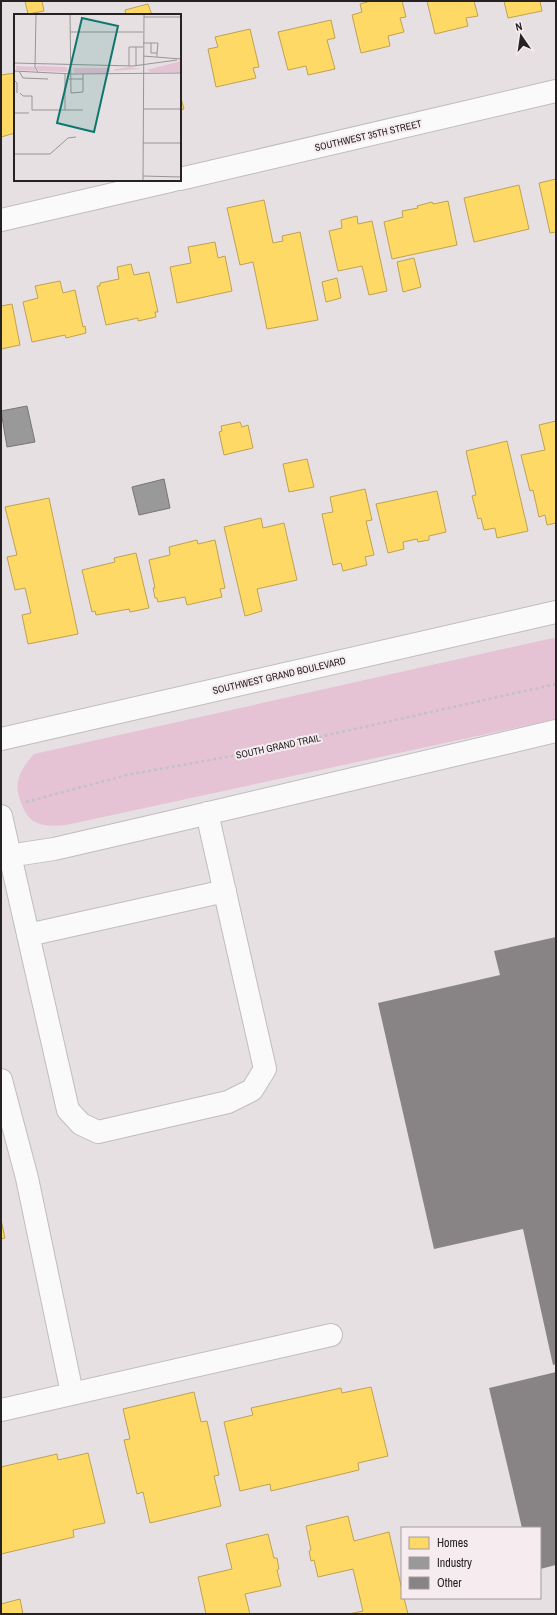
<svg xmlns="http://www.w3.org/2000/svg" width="557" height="1615" viewBox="0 0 557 1615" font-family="'Archivo Narrow',sans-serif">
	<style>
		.green { fill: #e5c3d4 }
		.homes { fill: #ffd966; stroke: #bea252 }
		.industry { fill: #999; stroke: #767576 }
		.building { fill: #888486 }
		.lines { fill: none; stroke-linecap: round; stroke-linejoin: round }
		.minor-casing { stroke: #c1bcbe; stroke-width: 24 }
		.path { stroke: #c3c2c2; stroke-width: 2.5; stroke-dasharray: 3 3; stroke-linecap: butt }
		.minor { stroke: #fbfafb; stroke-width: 22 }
		.labels { text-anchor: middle; stroke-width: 4; stroke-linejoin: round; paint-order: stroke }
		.street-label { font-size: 10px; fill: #262224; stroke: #f6ecf0 }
		.inset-road { fill: none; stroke: #999497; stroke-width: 1 }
		.view { fill: #0f766e; fill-opacity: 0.15; stroke: #0f766e; stroke-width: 2 }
		.inset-edge { fill: none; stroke: #262224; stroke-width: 2 }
	</style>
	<rect width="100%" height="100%" fill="#e6e0e3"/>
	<path class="green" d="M553 638 556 639V719L66 825C56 826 44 827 35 822 29 819 24 811 22 805 12 783 20 770 34 754Z"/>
	<path class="homes" d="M25 1H42L44 11 28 14Z
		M371 1H402L406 17 400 18 404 32 388 36 390 46 361 53 352 15 362 12 360 4Z
		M427 1H474L478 16 466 18 468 26 435 34Z
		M504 1H540L542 11 508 18Z
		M148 4 152 15H126L125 10Z
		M331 20 335 38 327 40 335 69 308 75 306 66 288 70 278 32Z
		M250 29 259 67 253 68 256 78 216 87 208 49 218 47 215 37Z
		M15 73V133L1 137V75Z
		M180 95 184 109 180 110Z
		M556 179V232L550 233 539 183Z
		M519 185 529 229 474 242 464 198Z
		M264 200 273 243 283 241 282 236 300 232 318 320 267 329 253 262 240 265 227 208Z
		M448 201 457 245 392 259 384 222 403 217 402 211 418 208 417 206 432 202 433 204Z
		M357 216 358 224 372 221 387 291 369 295 362 266 338 271 329 231 342 228 341 220Z
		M215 242 218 258 225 256 232 291 177 303 170 267 191 263 188 247Z
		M414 258 421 287 403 292 397 262Z
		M131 264 134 275 149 272 158 312H155L156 317 138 321V318L106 325 97 286H100V283L119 279 117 267Z
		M337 278 341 298 326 302 322 282Z
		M60 281 63 293 75 290 83 327 85 326 86 333 66 338 65 335 32 342 23 302 38 298 35 286Z
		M12 304 20 345 1 349V306Z
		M556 421V523L547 525 545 515 539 517 533 490 530 491 521 455 545 450 539 425Z
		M240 422 242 427 248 425 253 448 224 455 219 432 222 431 221 426Z
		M507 441 528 531 497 538 495 528 484 530 481 518 478 519 472 496 476 495 466 451Z
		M307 459 314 487 289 492 283 464Z
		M365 489 372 520 366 521 374 555 365 557 367 565 343 571 341 563 333 565 322 514 333 512 330 497Z
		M437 491 446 532 429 536V540L418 542 417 539 403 542 404 549 388 553 376 504Z
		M49 498 78 634 28 644 22 615 31 613 25 588 15 590 7 557 17 555 5 507Z
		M261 518 263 528 284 523 297 580 257 589 262 611 245 616 224 527Z
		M197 540 198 544 215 540 225 588 220 589 222 597 187 605 185 597 158 602 157 598H155L153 588H155L149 560 170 555 169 547Z
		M136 553 149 608 130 612 129 609 96 615 95 611 92 612 82 570 115 562 114 558Z
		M1 1220 5 1238 1 1239Z
		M371 1387 388 1456 358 1463 359 1470 271 1491 270 1484 240 1491 224 1422 253 1415 251 1408 341 1388 342 1393Z
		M194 1392 201 1422 207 1421 219 1475 214 1476 221 1506 150 1523 143 1492 137 1494 124 1440 130 1439 123 1409Z
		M88 1453 105 1523 73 1530 74 1537 1 1554V1467L57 1454 58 1460Z
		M348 1516 354 1541 389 1532 402 1590V1598H404L408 1614H349L363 1611 353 1569 318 1577 314 1560 311 1561 309 1551 311 1550 306 1526Z
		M268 1534 274 1558H277L279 1569 277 1570 281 1586 245 1594 250 1614H206L198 1577 232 1569 226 1544Z
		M20 1599 23 1614H1V1604Z"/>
	<path class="industry" d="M27 406 35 442 7 447 1 411Z
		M164 479 170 508 139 515 132 487Z"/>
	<path class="building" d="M556 937V1364L553 1365 523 1229 434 1249 378 1003 500 975 494 951Z
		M556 1372V1565L540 1569V1528H522L489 1388Z"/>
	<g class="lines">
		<defs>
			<path id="minor" d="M180 179 556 91
				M1 220 174 180
				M1 739 556 612
				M1 816 68 1110 81 1124 98 1132 228 1102 252 1090 265 1069 207 813
				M1 857 54 849 175 821 556 731
				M28 935 225 891
				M1 1080 27 1178 72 1393
				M1 1410 331 1335"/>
		</defs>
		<use href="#minor" class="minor-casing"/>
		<path class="path" d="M26 802 127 775 248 753 556 684"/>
		<use href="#minor" class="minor"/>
	</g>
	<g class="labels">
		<g class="street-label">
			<text transform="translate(368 135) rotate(-13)" y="4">SOUTHWEST 35TH STREET</text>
			<text transform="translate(279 675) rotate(-13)" y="4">SOUTHWEST GRAND BOULEVARD</text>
			<text transform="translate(278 746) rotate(-12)" y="4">SOUTH GRAND TRAIL</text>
		</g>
	</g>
	<g transform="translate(14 14)">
		<rect width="167" height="167" fill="#e6e0e3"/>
		<path d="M167 47V58H137L132 56ZM2 52 21 53 22 57 2 56ZM24 52 52 53 54 56 52 58 25 57 22 53ZM115 53 126 55 99 57 101 55ZM59 54H94L97 57 94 59H60Z" fill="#e5c3d4"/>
		<path class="inset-road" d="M22 0 21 53 24 58M56 0 57 79 69 78V60M130 3H167M56 18H129M129 29H137V39H143V43M137 29H144L143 39M129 42 167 45M0 49 119 52 163 46M115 52V33H129M122 52V33M0 57 58 60 167 59M5 57 9 64 34 65M51 60V96M55 65H69M0 66 3 69V79M6 79 9 82H18V96H69M129 95H167M0 99H15M129 129H167M0 140H36L54 124 62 123M129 162 167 163M129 167 130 0"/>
		<path class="view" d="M68 4 104 12 80 118 43 109Z"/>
		<rect width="167" height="167" class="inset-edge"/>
	</g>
	<rect width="557" height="1615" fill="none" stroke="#262224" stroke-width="4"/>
	<rect x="401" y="1527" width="140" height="72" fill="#f6ecf0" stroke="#a39b9e"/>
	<rect x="409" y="1537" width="20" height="12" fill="#ffd966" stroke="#a39b9e"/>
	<text x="437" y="1547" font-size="12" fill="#262224">Homes</text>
	<rect x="409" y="1557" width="20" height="12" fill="#999999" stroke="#a39b9e"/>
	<text x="437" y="1567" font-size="12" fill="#262224">Industry</text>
	<rect x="409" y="1577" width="20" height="12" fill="#888486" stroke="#a39b9e"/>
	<text x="437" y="1587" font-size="12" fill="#262224">Other</text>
	<g transform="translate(521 36) rotate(347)" stroke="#f6ecf0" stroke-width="3" paint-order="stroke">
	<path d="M0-3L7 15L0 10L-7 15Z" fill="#262224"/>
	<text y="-6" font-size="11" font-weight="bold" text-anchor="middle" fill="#262224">N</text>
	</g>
</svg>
